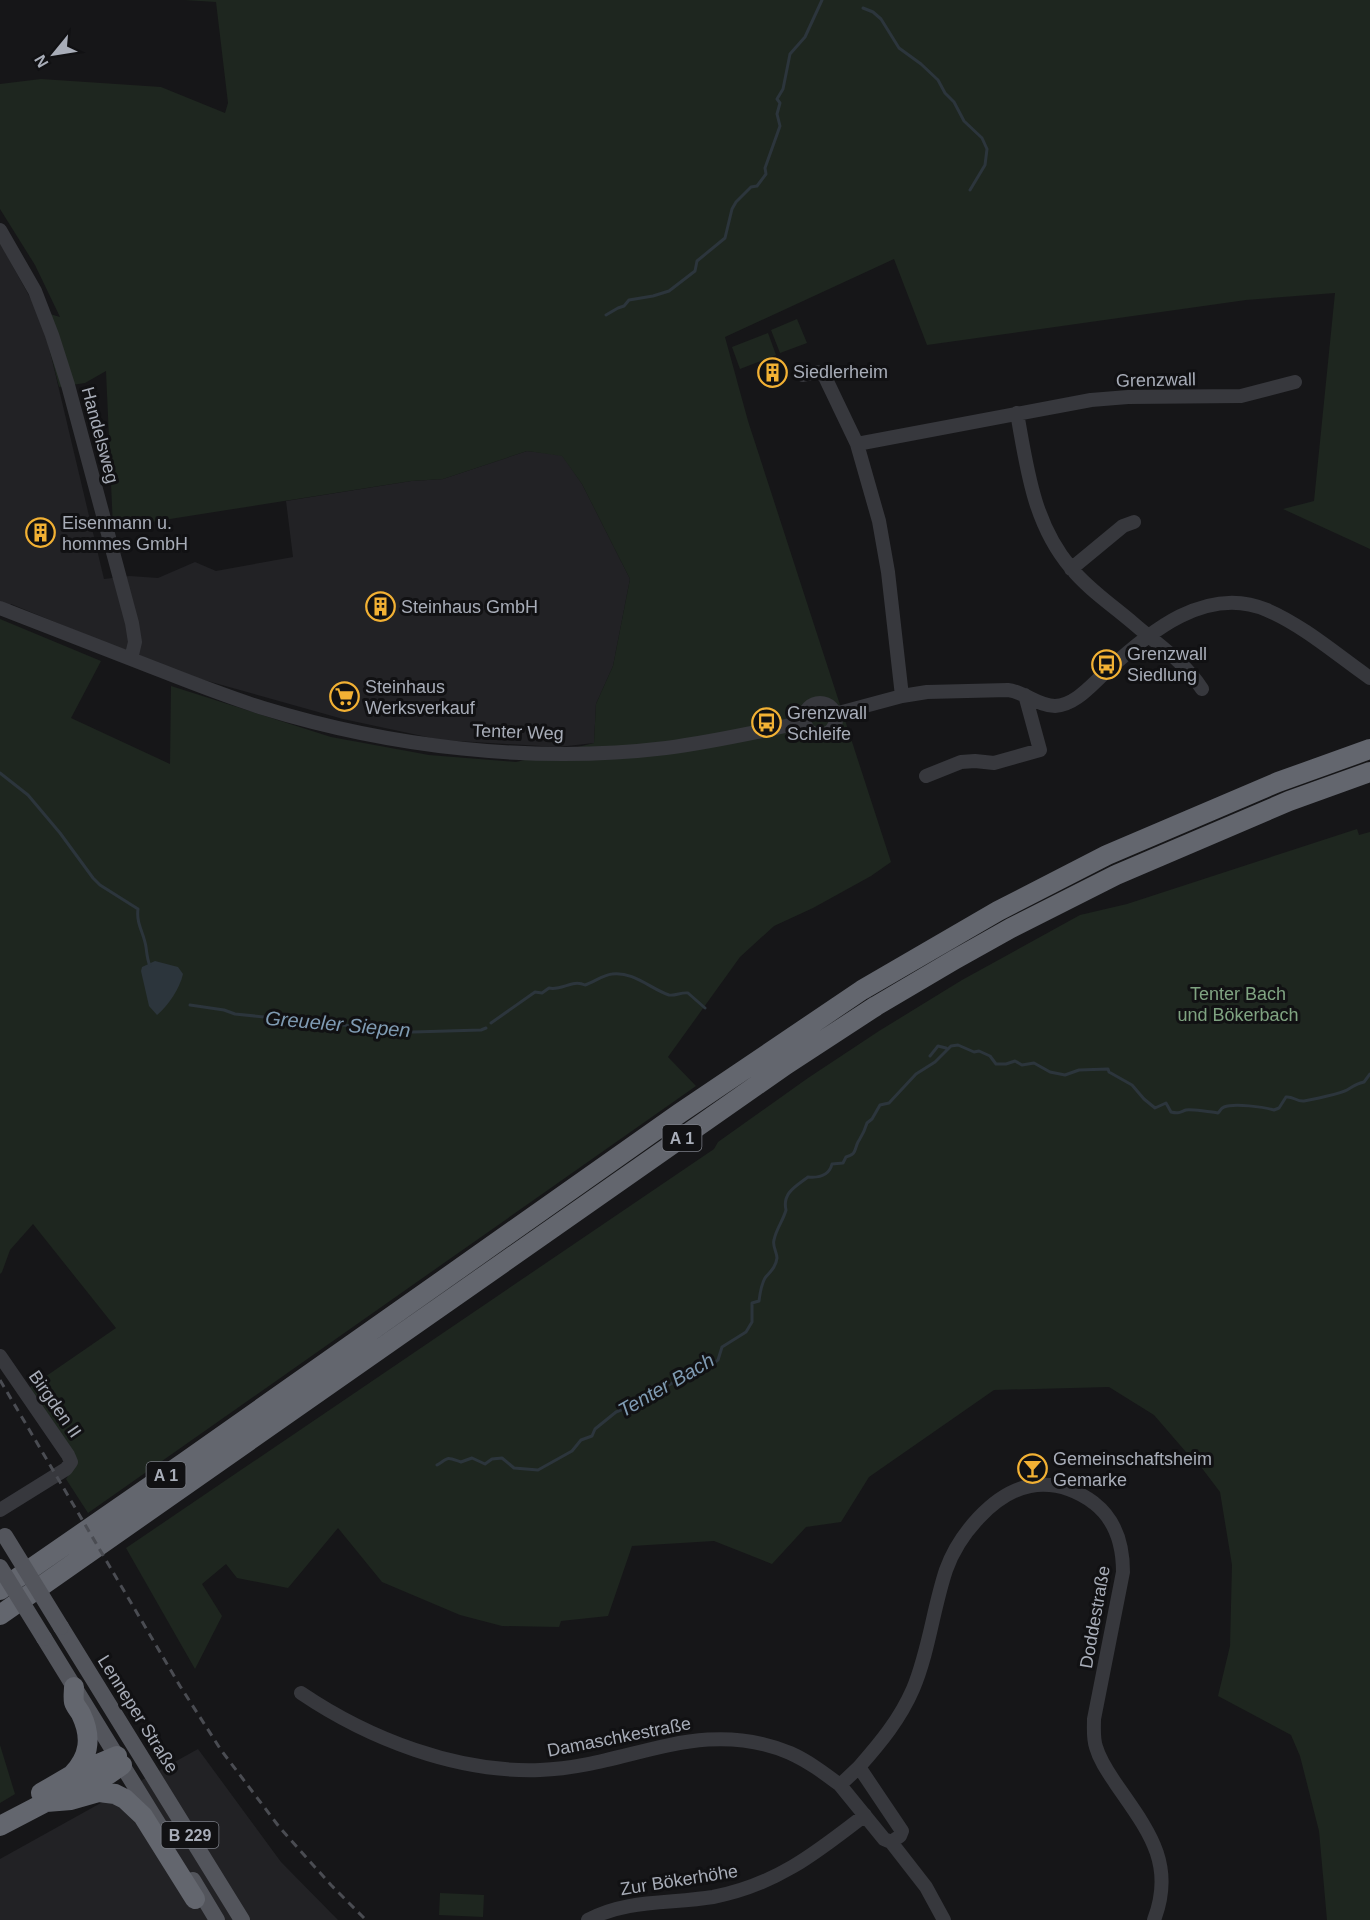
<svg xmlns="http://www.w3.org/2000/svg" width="1370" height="1920" viewBox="0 0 1370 1920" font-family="Arial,sans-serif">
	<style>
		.built { fill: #222225 }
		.green { fill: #1e261f }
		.water { fill: #2c353c }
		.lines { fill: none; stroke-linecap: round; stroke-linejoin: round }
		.stream { stroke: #2c353c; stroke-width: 3 }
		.minor { stroke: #37383d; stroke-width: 14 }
		.major { stroke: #53555c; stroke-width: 16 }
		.highway { stroke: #63666e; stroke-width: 20 }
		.rail { stroke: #4a4c52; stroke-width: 3; stroke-dasharray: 8 6; stroke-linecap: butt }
		.major-bridge { stroke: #53555c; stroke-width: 16 }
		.labels { text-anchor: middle; stroke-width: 6; stroke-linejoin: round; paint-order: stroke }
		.shield { fill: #111113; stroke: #7b7e86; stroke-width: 1.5 }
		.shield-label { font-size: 16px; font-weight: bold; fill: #a8adb8 }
		.poi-label { font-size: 18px; fill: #a8adb8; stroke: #111113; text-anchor: start }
		.street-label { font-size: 18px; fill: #a8adb8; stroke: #111113 }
		.park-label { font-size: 18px; fill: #7fa381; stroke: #111113 }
		.water-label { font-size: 20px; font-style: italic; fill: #7f9bb3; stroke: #111113 }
	</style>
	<rect width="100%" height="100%" fill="#161618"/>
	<path class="built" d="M0 243 37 310 48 343 104 579 130 576 158 578 195 562 216 571 293 557 286 501 411 481 443 479 527 451 562 455 582 484 630 579 613 666 596 704 594 743 558 747 441 740 343 719 179 673 11 604 0 616Z
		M198 1749 281 1862 338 1920H0V1859Z"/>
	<path class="green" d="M184 0H1370V549L1283 509 1314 501 1335 293 1246 300 927 345 894 259 725 337 748 421 891 862 871 876 813 908 774 926 740 957 668 1057 696 1086 88 1513 66 1479 76 1464 26 1390 116 1328 33 1224 10 1250 2 1272 0 1274V619L101 661 71 718 170 764 171 686 331 737 429 755 516 762 594 743 596 704 613 666 630 579 582 484 562 456 527 451 443 479 411 481 113 528 106 371 85 383 59 387 48 343 43 312 60 317 35 265 0 209V84L41 79 161 87 225 113 228 103 216 2Z
		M797 319 807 343 780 353 771 330Z
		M768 333 776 355 740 369 732 347Z
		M1357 829 1359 835 1370 832V1920H1327L1319 1831 1300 1756 1291 1735 1218 1696 1230 1646 1232 1565 1220 1492 1195 1459H1192L1154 1415 1109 1387 994 1390 869 1477 841 1522 806 1527 772 1564 714 1541 632 1546 608 1616 561 1621 559 1627 502 1626 460 1615 382 1582 338 1528 288 1588 237 1578 226 1564 202 1584 222 1616 195 1669 126 1548 714 1149 718 1142 808 1078 879 1031 962 980 1080 915 1127 904Z
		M0 1745 15 1794 0 1803Z
		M440 1893 484 1895 483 1917 439 1915Z"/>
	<path class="water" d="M155 961 178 967 183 974C180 988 168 1006 157 1015L149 1006 141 971 142 967Z"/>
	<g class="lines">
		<path class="stream" d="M863 8 873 12 881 19 899 48 921 64 938 80 945 93 954 102 964 121 982 138 987 149 985 165 970 190
			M606 315 618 308 624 306 629 300 653 296 669 291 695 271 697 261 725 238 732 209 736 202 751 187 757 186 766 174 765 168 780 126 777 114 780 103 777 99 783 89 790 54 805 37 822 0
			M0 773 28 795 60 833 93 878 100 885 138 909C136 924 144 933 146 947 147 954 147 959 150 966
			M190 1005 224 1010 235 1014 413 1032 481 1030 486 1028
			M491 1023 535 992 542 993 549 988C562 991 572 979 585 985 594 982 603 975 612 974 633 971 651 989 669 995 676 996 681 992 688 993L705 1008
			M930 1056 938 1046 946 1048
			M437 1465C450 1457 446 1457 461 1462L472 1458 485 1464 492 1459 502 1458 514 1468 538 1470 572 1451 581 1440 592 1436 595 1429 616 1412 645 1400 685 1375 702 1371 718 1360 722 1347 746 1332 752 1322V1303L759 1301C760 1293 761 1285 765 1278 770 1272 776 1267 777 1258 777 1252 772 1246 774 1240 776 1229 783 1221 786 1210 782 1193 796 1186 808 1177 819 1178 829 1176 832 1164L843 1163 846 1157C857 1154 854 1150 858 1142 863 1134 864 1133 867 1123L872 1119 880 1105 889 1103 916 1074 935 1062 951 1046 958 1045 974 1052 979 1051 990 1056 996 1064H1006L1015 1061 1022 1065 1034 1063 1050 1072 1065 1075 1079 1070 1108 1069 1109 1072 1132 1085 1144 1099 1155 1108 1166 1103 1171 1112C1179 1114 1180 1112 1186 1110 1190 1109 1214 1112 1218 1113 1220 1111 1221 1108 1224 1107 1234 1103 1264 1107 1274 1110L1279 1108 1286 1097C1293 1096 1297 1102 1304 1101 1311 1100 1342 1093 1347 1090 1356 1085 1353 1085 1364 1082L1370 1074"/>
		<path class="minor" d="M0 230 35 291 52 335 68 385 132 623 135 642 131 659
			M803 375 817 372 824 375 857 444 879 521 888 572 902 696
			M1017 413C1027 468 1033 523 1071 568 1088 589 1112 605 1133 623 1157 644 1185 662 1202 689
			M857 444 1091 400 1128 397 1241 396 1295 382
			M1071 569 1123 526 1134 522
			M0 608C44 625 87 642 131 659 175 676 218 694 263 708 390 747 533 764 666 748 712 742 758 732 804 722
			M804 719a16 16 0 1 1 32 0a16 16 0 1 1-32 0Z
			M835 714 902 696 927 692 1008 690C1025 692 1038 706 1055 706 1076 705 1092 684 1107 671 1149 632 1207 584 1267 610 1304 626 1337 655 1370 678
			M926 776 961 762 975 761 994 763 1040 750 1025 695
			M0 1356 68 1455 71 1462 66 1469 0 1510
			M301 1693C369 1739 457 1773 540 1770 629 1767 699 1715 790 1753 808 1761 824 1773 840 1785
			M859 1767C881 1742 900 1719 913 1689 929 1651 933 1609 946 1570 958 1536 993 1493 1030 1486 1053 1482 1075 1489 1094 1503 1116 1520 1123 1545 1123 1572L1094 1719C1094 1729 1093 1738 1096 1747 1100 1761 1108 1772 1116 1784 1147 1829 1176 1863 1154 1920
			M859 1767 902 1831 900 1836 891 1842 884 1839 840 1785Z
			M891 1842 926 1887 944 1920
			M588 1920C626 1899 671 1904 713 1897 776 1885 816 1853 865 1815"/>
		<path class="major" d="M61 1627 242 1920
			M44 1638 159 1825
			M193 1880 217 1920"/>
		<path class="highway" d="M0 1590 185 1462 680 1113 862 990 998 911 1107 855 1278 782 1370 749
			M0 1615 787 1064 876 1006 954 960 1011 928 1116 875 1289 801 1370 772
			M72 1775C90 1756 92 1737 81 1714 79 1710 75 1706 74 1702 73 1697 74 1692 74 1687
			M41 1793 72 1775 117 1756
			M46 1802 71 1800 99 1792 115 1794 125 1799 143 1816 195 1899
			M0 1826 46 1802 109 1774 122 1765"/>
		<path class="rail" d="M0 1380 180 1686 221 1750 280 1828 331 1885 366 1920"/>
		<path class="major-bridge" d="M5 1536 61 1627
			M0 1567 44 1638"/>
	</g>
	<defs>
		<symbol id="building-ring" viewBox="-11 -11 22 22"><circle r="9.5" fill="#111113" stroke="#f2b134" stroke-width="1.5"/><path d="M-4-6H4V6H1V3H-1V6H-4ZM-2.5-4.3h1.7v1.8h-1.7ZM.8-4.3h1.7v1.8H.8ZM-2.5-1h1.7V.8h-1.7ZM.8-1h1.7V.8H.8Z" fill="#f2b134"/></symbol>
		<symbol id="bus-ring" viewBox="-11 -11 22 22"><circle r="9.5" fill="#111113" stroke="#f2b134" stroke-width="1.5"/><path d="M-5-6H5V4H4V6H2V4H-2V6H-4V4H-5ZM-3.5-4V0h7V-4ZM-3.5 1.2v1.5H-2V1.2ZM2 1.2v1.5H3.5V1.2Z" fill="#f2b134"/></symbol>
		<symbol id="supermarket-ring" viewBox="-11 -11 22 22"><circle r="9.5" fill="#111113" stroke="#f2b134" stroke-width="1.5"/><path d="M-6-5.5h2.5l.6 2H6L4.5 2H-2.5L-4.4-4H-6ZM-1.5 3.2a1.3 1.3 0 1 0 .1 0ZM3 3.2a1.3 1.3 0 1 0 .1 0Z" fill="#f2b134"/></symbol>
		<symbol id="bar-ring" viewBox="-11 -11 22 22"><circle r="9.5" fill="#111113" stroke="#f2b134" stroke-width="1.5"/><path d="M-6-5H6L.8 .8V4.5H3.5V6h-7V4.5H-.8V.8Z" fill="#f2b134"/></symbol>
	</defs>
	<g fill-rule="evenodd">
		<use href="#building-ring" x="756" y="356" width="33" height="33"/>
		<use href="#building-ring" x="24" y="516" width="33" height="33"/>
		<use href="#building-ring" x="364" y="590" width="33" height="33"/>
		<use href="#bus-ring" x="1090" y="648" width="33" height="33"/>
		<use href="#supermarket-ring" x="328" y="680" width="33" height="33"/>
		<use href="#bus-ring" x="750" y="706" width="33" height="33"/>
		<use href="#bar-ring" x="1016" y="1452" width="33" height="33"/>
	</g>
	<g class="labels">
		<g class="shield">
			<rect x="662.5" y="1125" width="39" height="26" rx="4.5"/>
			<rect x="146.5" y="1462" width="39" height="26" rx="4.5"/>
			<rect x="161.5" y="1822" width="57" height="26" rx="4.5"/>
		</g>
		<g class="shield-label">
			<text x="682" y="1144">A 1</text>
			<text x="166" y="1481">A 1</text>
			<text x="190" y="1841">B 229</text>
		</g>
		<g class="poi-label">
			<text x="793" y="378">Siedlerheim</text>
			<text x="62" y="529">Eisenmann u.<tspan x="62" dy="21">hommes GmbH</tspan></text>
			<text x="401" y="613">Steinhaus GmbH</text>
			<text x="1127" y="660">Grenzwall<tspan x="1127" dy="21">Siedlung</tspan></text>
			<text x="365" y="693">Steinhaus<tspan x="365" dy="21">Werksverkauf</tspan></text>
			<text x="787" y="719">Grenzwall<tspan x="787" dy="21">Schleife</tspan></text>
			<text x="1053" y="1465">Gemeinschaftsheim<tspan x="1053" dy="21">Gemarke</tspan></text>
		</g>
		<g class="street-label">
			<text transform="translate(1156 380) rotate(-1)" y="6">Grenzwall</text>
			<text transform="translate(100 435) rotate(75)" y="6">Handelsweg</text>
			<text transform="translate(518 732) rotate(2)" y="6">Tenter Weg</text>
			<text transform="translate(55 1404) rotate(55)" y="6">Birgden II</text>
			<text transform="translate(1095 1617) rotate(-80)" y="6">Doddestraße</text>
			<text transform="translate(138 1714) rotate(58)" y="6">Lenneper Straße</text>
			<text transform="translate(619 1737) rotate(-11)" y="6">Damaschkestraße</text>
			<text transform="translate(679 1880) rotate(-9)" y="6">Zur Bökerhöhe</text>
		</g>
		<g class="park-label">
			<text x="1238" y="1000">Tenter Bach<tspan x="1238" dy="21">und Bökerbach</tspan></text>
		</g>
		<g class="water-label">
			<text transform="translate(338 1024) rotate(5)" y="7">Greueler Siepen</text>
			<text transform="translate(666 1385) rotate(-30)" y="7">Tenter Bach</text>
		</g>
	</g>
	<g transform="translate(54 54) rotate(240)" stroke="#111113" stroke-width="4.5" paint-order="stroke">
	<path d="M0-4.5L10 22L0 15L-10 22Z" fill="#a8adb8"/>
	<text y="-9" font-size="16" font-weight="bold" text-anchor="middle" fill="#a8adb8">N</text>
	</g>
</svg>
